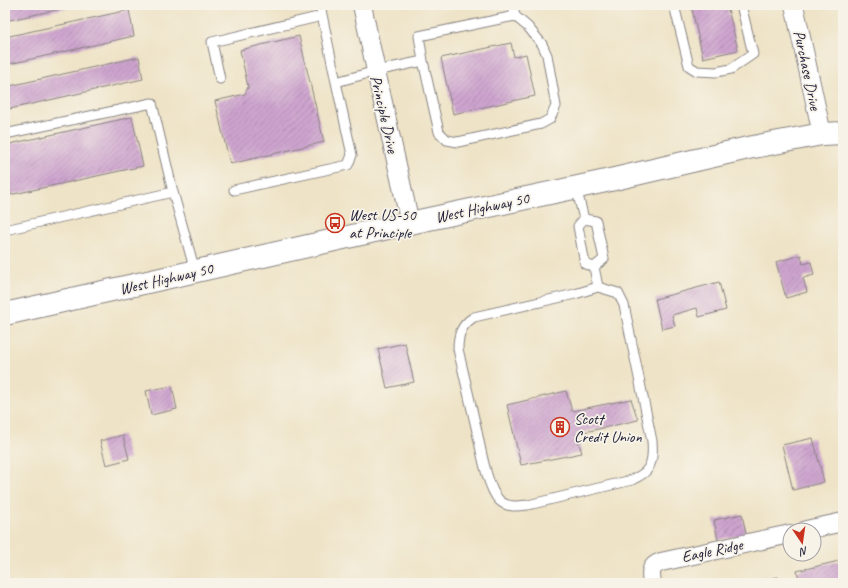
<svg xmlns="http://www.w3.org/2000/svg" width="848" height="588" viewBox="0 0 848 588" font-family="Caveat,sans-serif">
	<style>
		.building { fill: url(#building-hatch) }
		.lines { fill: none; stroke-linecap: round; stroke-linejoin: round }
		.lane-casing { stroke: #888280; stroke-width: 11 }
		.street-casing { stroke: #888280; stroke-width: 20 }
		.secondary-casing { stroke: #888280; stroke-width: 24 }
		.lane { stroke: #fff; stroke-width: 9 }
		.street { stroke: #fff; stroke-width: 18 }
		.secondary { stroke: #fff; stroke-width: 22 }
		.labels { text-anchor: middle; stroke-width: 3.5; stroke-linejoin: round; paint-order: stroke }
		.street-label { font-size: 16px; fill: #22223b; stroke: #f7f3e8 }
		.poi-label { font-size: 16px; fill: #22223b; stroke: #f7f3e8; text-anchor: start }
	</style>
	<defs>
		<pattern id="building-hatch" width="6" height="6" patternUnits="userSpaceOnUse"><rect width="6" height="6" fill="#cea4cf"/><path d="M-1 1l2-2M0 6l6-6M5 7l2-2" fill="none" stroke="#a785a9"/></pattern>
	</defs>
	<rect width="100%" height="100%" fill="#f7f3e8"/>
	<filter id="ink" filterUnits="userSpaceOnUse"><feTurbulence type="fractalNoise" baseFrequency=".025" numOctaves="2"/><feDisplacementMap in="SourceGraphic" scale="8" xChannelSelector="R" yChannelSelector="G"/><feConvolveMatrix kernelMatrix="1 2 1 2 8 2 1 2 1" color-interpolation-filters="sRGB"/></filter>
	<filter id="wash" filterUnits="userSpaceOnUse"><feTurbulence type="fractalNoise" baseFrequency=".012" numOctaves="4" result="noise"/><feDisplacementMap in="SourceGraphic" scale="16" xChannelSelector="R" yChannelSelector="G"/><feGaussianBlur stdDeviation="0.9" result="paint"/><feColorMatrix in="noise" values="0 0 0 0 0 0 0 0 0 0 0 0 0 0 0 0 0 1.4 0 .05"/><feComposite in="paint" operator="in"/></filter>
	<g filter="url(#wash)">
		<rect width="100%" height="100%" fill="#eee3c6"/>
		<g id="blocks">
			<path class="building" d="M5 5H75V6L5 21Z
				M691 5H727L738 50 703 58Z
				M129 10 134 36 5 65V37Z
				M299 36 324 142 230 164 215 101 245 94 248 87 240 50Z
				M511 43 514 57 526 54 535 96 453 114 441 58Z
				M139 57 143 79 5 110V87Z
				M132 117 143 166 5 196V145Z
				M801 255 803 264 811 262 814 275 803 278 807 292 786 298 776 262Z
				M719 282 726 310 699 317 697 308 672 315 675 326 662 329 655 299Z
				M405 343 414 382 387 388 378 349Z
				M172 386 177 409 151 415 146 391Z
				M566 391 572 411 631 399 638 420 576 434 582 453 521 465 507 405Z
				M123 435 129 459 106 465 100 441Z
				M813 438 824 482 793 490 782 445Z
				M742 514 746 534 718 540 714 520Z
				M843 560V583H800L797 571Z
				M778 577 780 583H751V582Z"/>
		</g>
	</g>
	<g filter="url(#ink)">
		<use href="#blocks" fill-opacity="0" stroke="#888280" stroke-width="1"/>
		<g class="lines">
			<defs>
				<path id="lane" d="M320 5 336 82 376 71 423 61 419 36 515 16
					M674 5 689 66 697 71 716 72 731 69 753 54 741 5
					M423 61 439 132 447 140 458 142 541 124 550 119 556 106 547 55 542 44 528 27 515 16 513 5
					M220 79 212 42 322 16
					M5 134 152 103 173 192 195 271
					M576 187 584 219
					M234 190 348 165 352 155 336 82
					M584 219 596 221 604 259 594 267 585 264 578 226Z
					M5 230 173 192
					M594 267 598 287
					M598 287 618 293 624 305 652 441C653 454 653 468 641 475 638 477 635 478 632 480L528 505C518 506 507 508 499 500 487 488 480 445 476 427 470 401 464 375 458 349 458 335 461 325 474 317L575 294Z"/>
				<path id="street" d="M362 5 376 71 410 223
					M794 5 822 134
					M806 530 843 522
					M652 583C650 572 650 566 661 562L790 534"/>
				<path id="secondary" d="M5 314 410 223 606 181 748 148 822 134 843 133"/>
			</defs>
			<use href="#lane" class="lane-casing"/>
			<use href="#street" class="street-casing"/>
			<use href="#secondary" class="secondary-casing"/>
			<use href="#lane" class="lane"/>
			<use href="#street" class="street"/>
			<use href="#secondary" class="secondary"/>
		</g>
	</g>
	<defs>
		<symbol id="bus-ring" viewBox="-11 -11 22 22"><circle r="9.5" fill="#f7f3e8" stroke="#c8321e" stroke-width="1.5"/><path d="M-5-6H5V4H4V6H2V4H-2V6H-4V4H-5ZM-3.5-4V0h7V-4ZM-3.5 1.2v1.5H-2V1.2ZM2 1.2v1.5H3.5V1.2Z" fill="#c8321e"/></symbol>
		<symbol id="building-ring" viewBox="-11 -11 22 22"><circle r="9.5" fill="#f7f3e8" stroke="#c8321e" stroke-width="1.5"/><path d="M-4-6H4V6H1V3H-1V6H-4ZM-2.5-4.3h1.7v1.8h-1.7ZM.8-4.3h1.7v1.8H.8ZM-2.5-1h1.7V.8h-1.7ZM.8-1h1.7V.8H.8Z" fill="#c8321e"/></symbol>
	</defs>
	<g fill-rule="evenodd">
		<use href="#bus-ring" x="324" y="212" width="22" height="22"/>
		<use href="#building-ring" x="549" y="416" width="22" height="22"/>
	</g>
	<g class="labels">
		<g class="street-label">
			<text transform="translate(808 70) rotate(78)" y="6">Purchase Drive</text>
			<text transform="translate(385 114) rotate(77)" y="6">Principle Drive</text>
			<text transform="translate(482 207) rotate(-12)" y="6">West Highway 50</text>
			<text transform="translate(166 278) rotate(-13)" y="6">West Highway 50</text>
			<text transform="translate(712 550) rotate(-12)" y="6">Eagle Ridge</text>
		</g>
		<g class="poi-label">
			<text x="349" y="220">West US-50<tspan x="349" dy="18">at Principle</tspan></text>
			<text x="574" y="424">Scott<tspan x="574" dy="18">Credit Union</tspan></text>
		</g>
	</g>
	<rect width="848" height="588" fill="none" stroke="#f7f3e8" stroke-width="20"/>
	<g transform="translate(802 542) rotate(167)"><circle r="19" fill="#f7f3e8" stroke="#a29fa3"/>
	<path d="M0-3L7 15L0 10L-7 15Z" fill="#c8321e"/>
	<text y="-6" font-size="11" font-weight="bold" text-anchor="middle" fill="#22223b">N</text>
	</g>
</svg>
